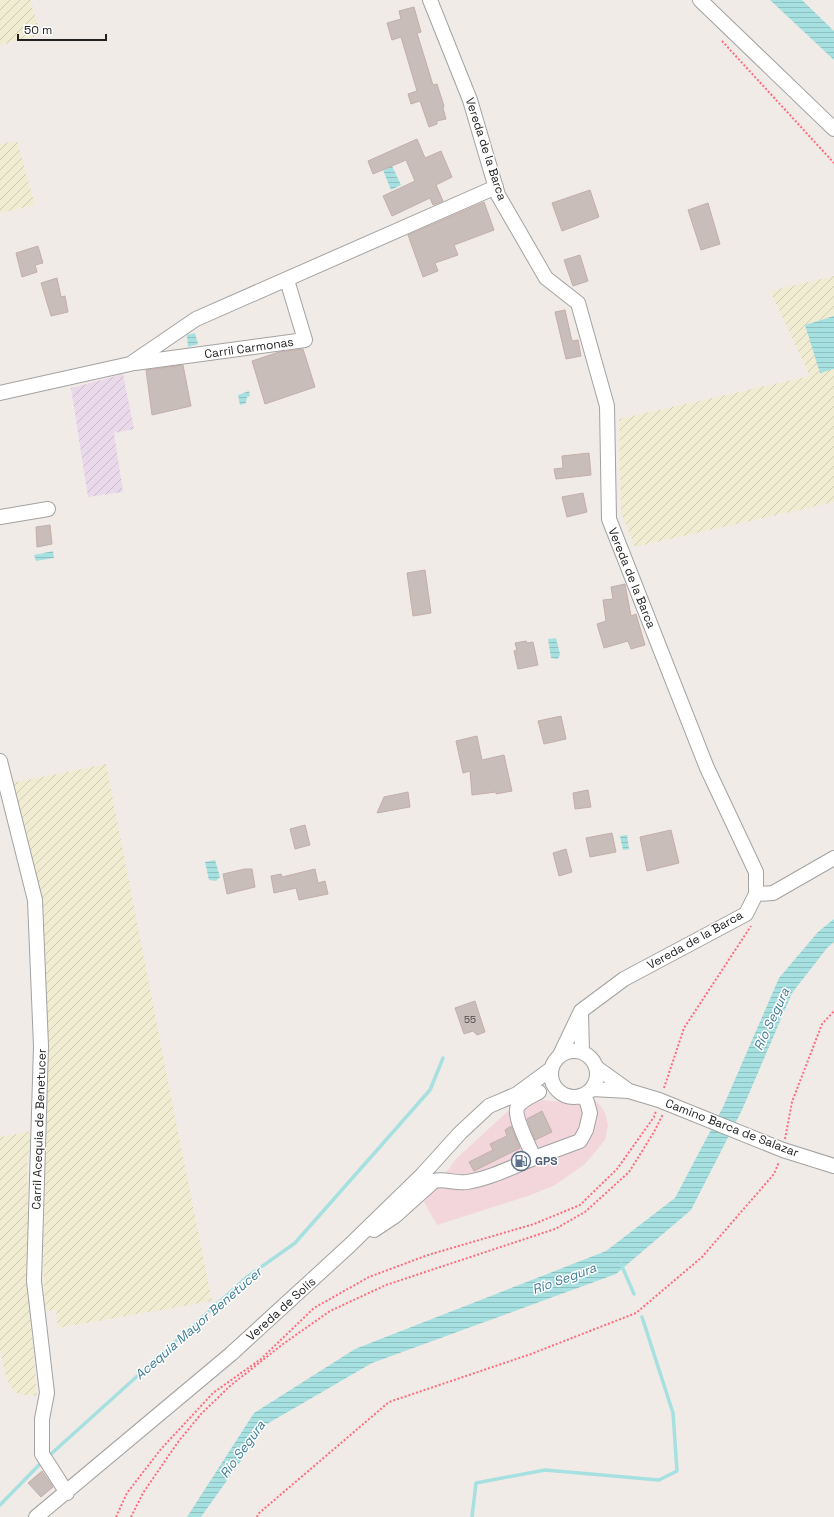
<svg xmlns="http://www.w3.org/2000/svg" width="834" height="1517" viewBox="0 0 834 1517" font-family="'Space Grotesk',sans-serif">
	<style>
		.commercial { fill: #f2d6db }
		.industrial { fill: url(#industrial-furrows) }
		.farmland { fill: url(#farmland-furrows) }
		.water { fill: url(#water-rules) }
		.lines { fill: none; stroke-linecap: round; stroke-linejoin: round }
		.stream { stroke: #a6e0e0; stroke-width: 3.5 }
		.building { fill: #c9bdba; stroke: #c4aea9 }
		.minor-casing { stroke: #a2a2a2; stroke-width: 16 }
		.path { stroke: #fe6b7e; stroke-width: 2; stroke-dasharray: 2 2; stroke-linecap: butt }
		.minor { stroke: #fff; stroke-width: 14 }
		.labels { text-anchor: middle; stroke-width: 3; stroke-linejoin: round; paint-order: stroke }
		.number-label { font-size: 10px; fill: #4b4847 }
		.street-label { font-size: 12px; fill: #212121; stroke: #fff }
		.service-label { font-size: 12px; font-weight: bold; fill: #4e5e75; stroke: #fff; text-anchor: start }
		.water-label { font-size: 13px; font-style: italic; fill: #3d7d94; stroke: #fff }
	</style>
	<defs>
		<pattern id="industrial-furrows" width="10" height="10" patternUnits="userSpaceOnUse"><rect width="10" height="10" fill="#ead9eb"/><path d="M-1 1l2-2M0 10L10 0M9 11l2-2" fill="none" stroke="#c8bac9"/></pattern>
		<pattern id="farmland-furrows" width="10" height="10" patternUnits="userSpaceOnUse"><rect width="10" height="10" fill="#f0ecd2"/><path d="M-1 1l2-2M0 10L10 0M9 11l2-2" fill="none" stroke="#cecab4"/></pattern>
		<pattern id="water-rules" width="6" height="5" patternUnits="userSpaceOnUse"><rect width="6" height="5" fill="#a6e0e0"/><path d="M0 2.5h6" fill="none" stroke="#8fc0c0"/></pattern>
	</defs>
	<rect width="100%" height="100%" fill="#f1ebe7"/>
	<path class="commercial" d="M543 1100 579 1104 594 1100 600 1105 605 1113 608 1125 605 1140 585 1164 555 1185 531 1195 437 1225 424 1202 456 1159 509 1110Z"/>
	<path class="industrial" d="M123 374 134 429 114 433 123 492 88 497 71 388Z"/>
	<path class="farmland" d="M0 0H30L41 35 0 45Z
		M17 141 35 205 0 213V144Z
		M834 276V502L635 547 621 513 619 419 810 376 770 291Z
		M106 764 174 1112 212 1301 58 1328 56 1310 45 1311 42 1234 46 1130 43 905 12 783Z
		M31 1131V1140L27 1161 29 1301 37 1396 18 1394 11 1387 6 1377 0 1351V1137Z"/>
	<path class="water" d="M770 0H802L834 31V60Z
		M392 166 401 185 391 190 383 170Z
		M834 316V369L820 373 805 325Z
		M195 333 198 344 188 347 187 335Z
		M249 391 250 396 247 397 246 403 240 405 238 395Z
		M53 551 54 558 36 561 34 555Z
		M556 638 560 654 559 657 557 659 551 658 548 639Z
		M627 835 629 849 623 850 620 836Z
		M215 860 220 877 216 881 209 880 205 862Z
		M834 919V942L827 948 792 993 742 1110 691 1210 616 1274 372 1363 267 1424 201 1517H187L254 1413 355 1349 606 1251 675 1198 723 1107 779 978 818 932Z"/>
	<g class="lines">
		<path class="stream" d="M621 1264 634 1294
			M51 1454 247 1277 295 1243 430 1090 443 1058
			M0 1505 40 1464
			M472 1517 476 1483 545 1470 659 1480 677 1471 673 1413 642 1317"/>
	</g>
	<path class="building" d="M414 7 421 32 417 33 433 85 437 84 444 106 443 108 446 119 437 121V124L429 127 420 101 411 104 408 94 417 91 401 37 392 40 387 23 401 19 399 11Z
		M417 139 425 158 441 151 452 177 436 185 443 201 433 205 430 198 392 216 383 196 415 181 406 160 373 174 368 161Z
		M590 190 599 217 562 231 552 203Z
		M484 202 494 230 454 245 458 255 435 263 438 271 423 277 408 235Z
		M708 203 720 244 701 250 688 210Z
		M38 246 43 263 35 265 37 272 22 277 16 253Z
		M580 255 588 281 573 286 564 260Z
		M57 278 61 297 65 296 68 312 51 316 41 283Z
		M565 310 572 341 578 340 581 356 566 359 555 312Z
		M303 349 315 387 265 404 252 361 279 352Z
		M183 365 191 406 152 415 146 370Z
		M589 453 591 475 556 479 554 469 563 468 562 456Z
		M583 493 587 512 567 517 562 497Z
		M50 525 52 544 37 547 36 527Z
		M425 570 431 613 413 616 407 573Z
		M625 584 631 616 636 614 645 645 631 649 628 641 604 648 597 624 606 621 603 600 613 599 611 587Z
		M526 641 527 643 533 642 538 665 518 669 514 651 517 650 515 643Z
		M561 716 566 739 544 744 538 721Z
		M477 736 482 760 504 755 512 791 496 794V792L472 795 470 771 463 773 456 741Z
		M588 790 591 807 575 809 573 793Z
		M408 792 410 807 377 813 384 797Z
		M305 825 310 845 295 849 290 829Z
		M671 830 679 863 647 871 640 837Z
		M612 833 616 852 590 857 586 838Z
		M566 849 572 872 559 876 553 853Z
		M245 869H252L255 887 227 894 223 874Z
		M315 869 318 883 325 881 328 894 299 900 296 888 274 893 271 876 281 874 282 877Z
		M475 1001 485 1032 477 1035 473 1031 464 1034 455 1008Z
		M542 1111 552 1132 535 1140 527 1119Z
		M511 1126 520 1148 474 1171 469 1162 493 1150 490 1144 507 1136 505 1130Z
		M42 1471 53 1487 41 1497 28 1483Z"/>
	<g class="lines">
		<defs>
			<path id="minor" d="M430 0 470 100 498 195 546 278 578 303 607 406 609 519 707 768 756 872V894L746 914 624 979 581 1011 560 1055
				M700 0 834 129
				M135 363 305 340 287 280
				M0 393 130 364 196 319 496 187
				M0 517 48 509
				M0 761 35 900 41 1046 34 1281 47 1393 42 1419V1454L67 1493
				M756 894 773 893 834 858
				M581 1014 582 1051
				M551 1074a23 23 0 1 1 46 0a23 23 0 1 1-46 0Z
				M597 1068 629 1091
				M592 1089 629 1091 659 1100 783 1150 834 1166
				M534 1158 580 1141 586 1130 590 1113 587 1102 583 1095
				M374 1230 395 1216 434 1181C445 1178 456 1184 467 1182 491 1178 512 1167 534 1158 530 1147 512 1115 518 1106 523 1099 532 1096 539 1092
				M36 1517 231 1354 349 1246 422 1175 460 1133 489 1106 517 1094 551 1069"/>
		</defs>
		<use href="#minor" class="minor-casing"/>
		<path class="path" d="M722 41 834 163
			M664 1088 684 1028 751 926
			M785 1139 792 1102 822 1024 834 1011
			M116 1517 127 1493 161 1449 213 1393 261 1359 314 1308 369 1277 428 1255 534 1224 580 1205 617 1169 654 1117 656 1111
			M131 1517 143 1493 178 1442 201 1414 230 1386 283 1344 330 1311 386 1285 555 1229 585 1212 629 1172 654 1132 663 1114
			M257 1517 258 1514 389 1402 531 1354 636 1313 702 1257 774 1174 779 1162"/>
		<use href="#minor" class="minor"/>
	</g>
	<defs>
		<symbol id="fuel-ring" viewBox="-11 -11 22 22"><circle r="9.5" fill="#fff" stroke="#5c6f8a" stroke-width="1.5"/><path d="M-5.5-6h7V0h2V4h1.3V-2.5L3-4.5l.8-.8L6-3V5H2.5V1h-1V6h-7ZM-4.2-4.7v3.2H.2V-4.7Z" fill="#5c6f8a"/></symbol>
	</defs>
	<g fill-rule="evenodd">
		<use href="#fuel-ring" x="510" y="1150" width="22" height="22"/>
	</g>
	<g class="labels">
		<g class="number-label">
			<text x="470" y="1023">55</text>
		</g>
		<g class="street-label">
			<text transform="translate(486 149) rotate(72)" y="4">Vereda de la Barca</text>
			<text transform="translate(249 348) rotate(-8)" y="4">Carril Carmonas</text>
			<text transform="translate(632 578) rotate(68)" y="4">Vereda de la Barca</text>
			<text transform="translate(695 940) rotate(-29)" y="4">Vereda de la Barca</text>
			<text transform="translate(732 1128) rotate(21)" y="4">Camino Barca de Salazar</text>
			<text transform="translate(39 1129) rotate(-88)" y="4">Carril Acequia de Benetucer</text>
			<text transform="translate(281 1309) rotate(-42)" y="4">Vereda de Solís</text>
		</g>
		<g class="service-label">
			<text x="535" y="1165">GPS</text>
		</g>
		<g class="water-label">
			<text transform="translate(771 1019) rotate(-65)" y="5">Río Segura</text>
			<text transform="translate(564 1278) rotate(-20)" y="5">Río Segura</text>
			<text transform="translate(198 1323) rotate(-41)" y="5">Acequia Mayor Benetucer</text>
			<text transform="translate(242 1449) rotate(-54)" y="5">Río Segura</text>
		</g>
	</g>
	<path d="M18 34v6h88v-6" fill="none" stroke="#212121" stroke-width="2"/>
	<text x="24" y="34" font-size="12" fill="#212121" stroke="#ffffff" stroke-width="3" paint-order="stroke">50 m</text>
</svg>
